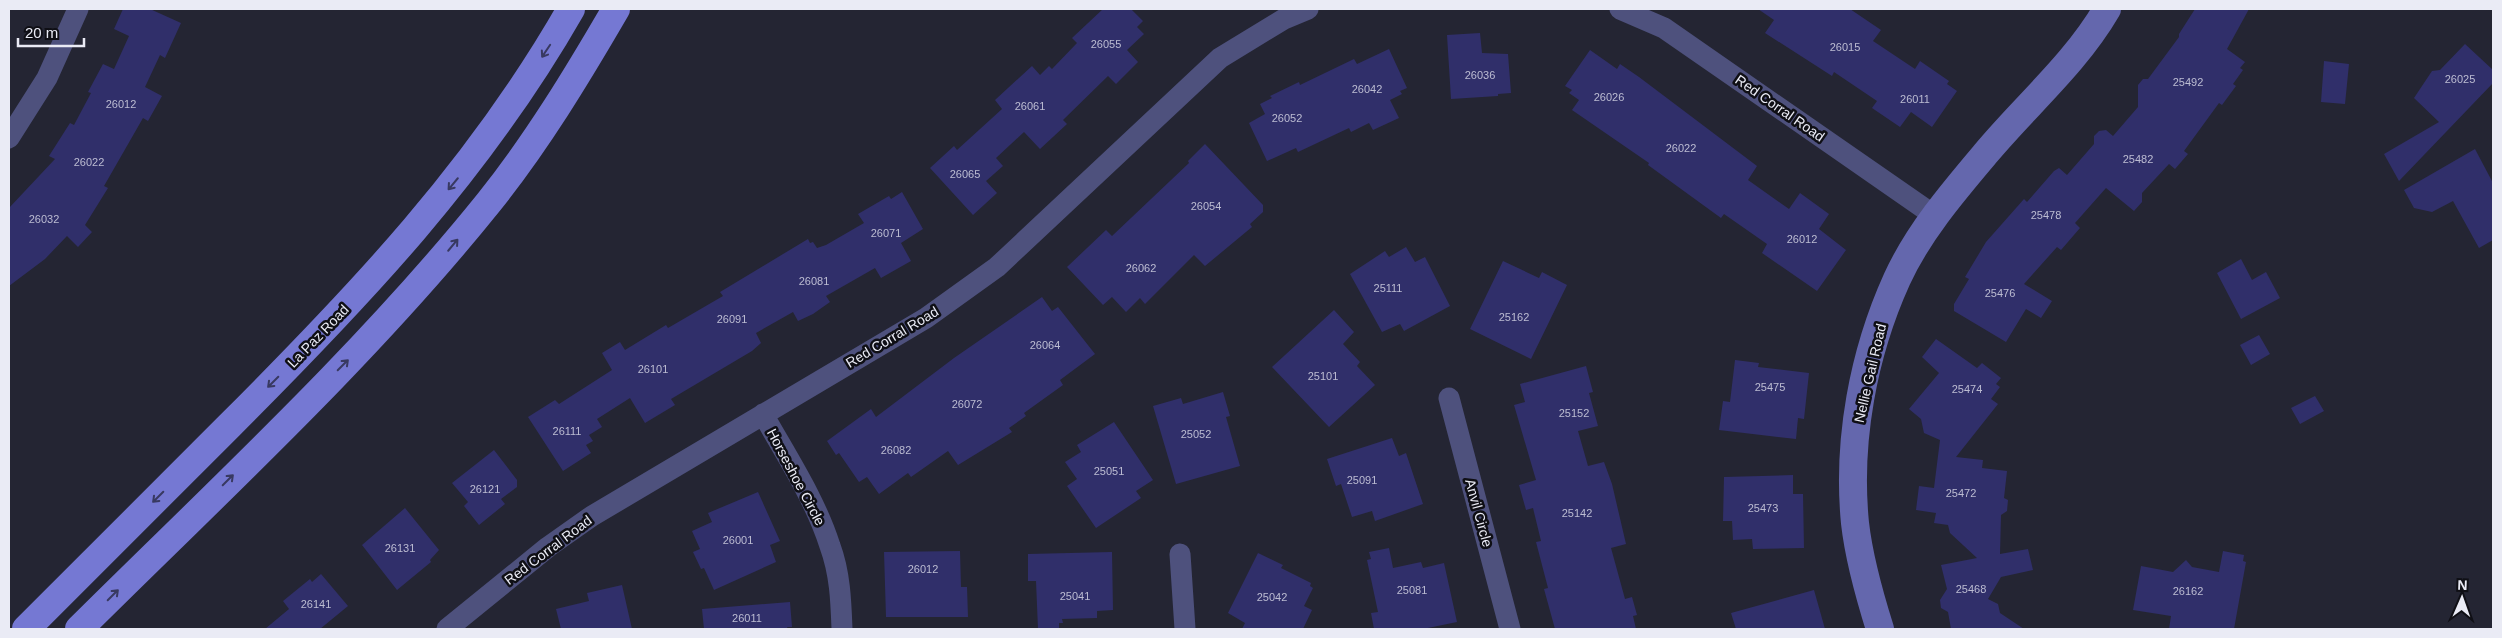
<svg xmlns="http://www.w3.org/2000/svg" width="2502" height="638" viewBox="0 0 2502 638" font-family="Helvetica,sans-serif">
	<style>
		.building { fill: #302f6a }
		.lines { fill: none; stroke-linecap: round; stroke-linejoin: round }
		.street { stroke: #4e517d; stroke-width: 21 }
		.secondary { stroke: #6467ad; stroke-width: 28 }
		.primary { stroke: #7578d3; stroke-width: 28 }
		.oneway { stroke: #383961 }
		.labels { text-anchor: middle; stroke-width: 5; stroke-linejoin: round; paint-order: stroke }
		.number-label { font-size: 11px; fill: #bcbcd2 }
		.street-label { font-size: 14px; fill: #eaebf5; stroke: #0f0f15 }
	</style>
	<rect width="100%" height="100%" fill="#242533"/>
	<path class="building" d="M123 9H150L181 23 165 58 160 55 145 87 162 96 148 121 143 118 104 186 108 188 85 225 92 232 78 247 67 236 45 259 9 286V208L55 159 49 156 70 123 74 125 91 93 88 92 103 64 114 69 129 36 114 29Z
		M1103 9H1131L1143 21 1137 27 1144 34 1127 50 1138 62 1116 84 1108 76 1063 120 1067 124 1040 149 1024 132 996 158 1003 166 986 181 997 193 973 215 930 168 954 146 957 150 1002 109 995 100 1032 66 1040 75 1049 66 1052 69 1077 43 1072 38Z
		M1758 9H1850L1881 30 1873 41 1915 69 1920 61 1949 81 1947 84 1957 91 1932 127 1911 112 1900 127 1872 108 1877 101 1834 72 1832 76 1765 33 1774 20Z
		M2195 9H2249L2227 49 2245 62 2240 68 2243 70 2233 84 2236 86 2222 105 2219 103 2184 151 2188 154 2175 169 2169 164 2142 193V202L2134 211 2106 188 2075 223 2080 228 2061 250 2057 247 2024 284 2052 301 2041 318 2026 309 2006 342 1954 311V304L1969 279 1965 277 1986 242 2024 199 2027 202 2054 171 2059 168 2067 175 2094 144V136L2099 131 2106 130 2113 136 2138 107V85L2143 79H2148L2179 37V34Z
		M1480 33 1482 53 1508 54 1511 93 1498 94V96L1451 99 1447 35Z
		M2465 44 2493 70V83L2399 181 2384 154 2439 122 2414 98 2432 71 2440 70Z
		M1389 49 1407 88 1400 91 1402 94 1390 100 1399 118 1373 130 1369 123 1351 132 1349 128 1298 152 1296 148 1267 161 1249 123 1265 114 1260 104 1272 98 1270 96 1299 82 1300 85 1354 59 1357 64Z
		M1590 50 1617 69 1620 64 1639 77 1757 166 1748 180 1789 209 1800 193 1829 214 1819 229 1846 250 1817 291 1762 253 1767 244 1724 214 1721 218 1648 165 1649 163 1572 110 1579 100 1569 93 1572 90 1565 86Z
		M2324 61 2349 64 2345 104 2321 102Z
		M1205 144 1263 205V212L1250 224 1252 227 1205 266 1194 255 1145 304 1140 298 1126 312 1112 297 1103 305 1067 267 1106 230 1112 236 1189 163 1188 161Z
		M2475 149 2493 183V240L2479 248 2453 201 2432 212 2414 208 2404 190Z
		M902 192 923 229 901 243 911 261 881 278 875 268 826 296 830 302 813 314 798 321 793 312 756 333 761 343 752 351 671 399 675 405 645 423 630 398 597 419 602 427 589 435 593 441 586 445 591 453 563 471 528 417 555 400 559 404 612 370 602 353 620 342 625 350 666 325 668 328 723 296 720 292 808 239 810 243 813 242 817 248 826 245 864 223 858 214 889 196 891 199Z
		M1406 247 1415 262 1425 257 1450 306 1404 331 1400 324 1382 332 1350 274 1385 251 1389 257Z
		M2241 259 2252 280 2266 272 2280 298 2241 319 2217 273Z
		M1503 261 1539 278 1542 272 1567 285 1531 359 1470 329Z
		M1042 297 1052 311 1058 307 1095 354 1060 380 1063 385 1024 413 1026 416 1009 428 1012 432 958 465 948 451 911 477 908 473 879 494 867 477 859 482 839 453 836 455 827 441 871 409 876 417 954 358Z
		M1334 310 1354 332 1343 344 1360 362 1357 366 1375 385 1329 427 1272 367Z
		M2259 335 2270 354 2251 365 2240 345Z
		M1936 339 1977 368 1982 363 2001 378 1996 384 2000 387 1991 399 1998 404 1956 457 1983 460 1982 468 2007 471 2004 498 2008 500 2007 511 2001 515 2000 554 2028 549 2033 570 2001 577 1988 599 1998 604 2000 613 2024 629H1951L1948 612 1941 608 1940 600 1947 589 1941 565 1977 558 1950 533 1948 525 1934 523 1936 513 1916 510 1919 486 1934 488 1940 440 1924 433 1921 419 1909 409 1939 373 1922 357Z
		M1735 360 1759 363 1758 367 1809 373 1804 419 1798 418 1796 439 1719 430 1723 401 1730 402Z
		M1586 366 1593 392 1589 393 1598 426 1578 431 1588 466 1604 462 1612 484 1626 544 1611 548 1625 599 1632 597 1637 615 1633 616 1636 629H1555L1544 589 1548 588 1536 542 1541 541 1533 508 1526 510 1519 485 1536 480 1514 405 1525 402 1520 384Z
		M1223 392 1230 416 1226 417 1240 466 1176 484 1153 406 1181 398 1183 404Z
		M2315 396 2324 411 2300 424 2291 408Z
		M1114 422 1153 480 1136 491 1141 498 1096 528 1067 486 1077 479 1065 462 1081 452 1077 445Z
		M1392 438 1399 456 1406 453 1423 504 1375 521 1372 511 1352 517 1341 484 1336 486 1327 459Z
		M494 450 517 480V487L501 499 505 504 479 525 464 506 468 502 452 483Z
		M1793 475V494H1803L1804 548 1753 549 1752 539 1733 540 1732 521H1723L1724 477Z
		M758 492 780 541 770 545 776 562 714 590 704 568 701 569 693 552 700 549 692 531 712 522 708 513Z
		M405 508 439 550 430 560 431 562 397 590 362 545Z
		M1389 548 1393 568 1421 562 1423 568 1444 563 1457 622 1423 629H1374L1371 613 1378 612 1367 560 1371 559 1369 552Z
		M960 551 961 587H967L968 617H886L884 552Z
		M2223 551 2244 555 2243 561 2246 562 2234 629H2169L2171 616 2133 610 2141 566 2173 572 2186 560 2192 567 2219 572Z
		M1112 552 1113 610 1097 611V618L1062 619 1063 623H1059V629H1038L1036 581H1028V554Z
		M1258 553 1283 565 1281 568 1311 583 1310 586 1313 588 1304 606 1312 610 1303 629H1242L1245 623 1228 613Z
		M321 574 348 606 320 629H265L289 609 283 601 310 579 312 582Z
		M622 585 632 629H561L556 609 589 601 587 593Z
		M1814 590 1825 629H1736L1731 613Z
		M790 602 792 627H787L788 629H704L702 609Z"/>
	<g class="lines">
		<path class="street" d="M1620 9 1664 28 1935 216
			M9 138 47 78 78 9
			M1449 398 1510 629
			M763 414C787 457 815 499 830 546 840 573 841 601 842 629
			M1180 554 1185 629
			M447 629 548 547 592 516 926 318 997 267 1220 58 1284 19 1308 9"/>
		<path class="secondary" d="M1880 629C1869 594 1859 559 1855 523 1847 441 1863 354 1897 279 1918 233 1953 192 1986 153 2026 105 2075 64 2107 9"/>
		<path class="primary" d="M26 629C93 562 161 494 229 426 359 296 479 170 571 9
			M79 629C218 491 366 355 489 202 537 142 577 76 616 9"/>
	</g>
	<defs><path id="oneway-shaft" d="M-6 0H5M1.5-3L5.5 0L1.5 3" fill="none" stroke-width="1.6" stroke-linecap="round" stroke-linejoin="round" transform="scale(1.25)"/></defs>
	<g class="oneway">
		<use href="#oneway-shaft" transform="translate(546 51) rotate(124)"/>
		<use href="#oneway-shaft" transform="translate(453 184) rotate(130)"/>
		<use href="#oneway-shaft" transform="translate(453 245) rotate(-50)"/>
		<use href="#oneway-shaft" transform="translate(343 365) rotate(-45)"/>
		<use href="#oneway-shaft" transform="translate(273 382) rotate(135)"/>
		<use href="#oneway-shaft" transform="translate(228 480) rotate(-45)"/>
		<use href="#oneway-shaft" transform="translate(158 497) rotate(135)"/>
		<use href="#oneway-shaft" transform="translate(113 595) rotate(-45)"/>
	</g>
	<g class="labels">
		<g class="number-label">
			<text x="1106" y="48">26055</text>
			<text x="1845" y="51">26015</text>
			<text x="1480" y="79">26036</text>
			<text x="2460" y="83">26025</text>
			<text x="2188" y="86">25492</text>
			<text x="1367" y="93">26042</text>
			<text x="1609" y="101">26026</text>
			<text x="1915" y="103">26011</text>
			<text x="121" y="108">26012</text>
			<text x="1030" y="110">26061</text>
			<text x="1287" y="122">26052</text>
			<text x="1681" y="152">26022</text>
			<text x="2138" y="163">25482</text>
			<text x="89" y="166">26022</text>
			<text x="965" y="178">26065</text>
			<text x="1206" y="210">26054</text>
			<text x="2046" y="219">25478</text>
			<text x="44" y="223">26032</text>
			<text x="886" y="237">26071</text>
			<text x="1802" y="243">26012</text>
			<text x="1141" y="272">26062</text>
			<text x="814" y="285">26081</text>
			<text x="1388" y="292">25111</text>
			<text x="2000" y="297">25476</text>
			<text x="1514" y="321">25162</text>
			<text x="732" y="323">26091</text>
			<text x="1045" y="349">26064</text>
			<text x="653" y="373">26101</text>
			<text x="1323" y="380">25101</text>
			<text x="1770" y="391">25475</text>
			<text x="1967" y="393">25474</text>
			<text x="967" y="408">26072</text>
			<text x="1574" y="417">25152</text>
			<text x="567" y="435">26111</text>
			<text x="1196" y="438">25052</text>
			<text x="896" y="454">26082</text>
			<text x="1109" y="475">25051</text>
			<text x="1362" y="484">25091</text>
			<text x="485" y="493">26121</text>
			<text x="1961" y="497">25472</text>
			<text x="1763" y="512">25473</text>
			<text x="1577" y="517">25142</text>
			<text x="738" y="544">26001</text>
			<text x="400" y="552">26131</text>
			<text x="923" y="573">26012</text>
			<text x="1971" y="593">25468</text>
			<text x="1412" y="594">25081</text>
			<text x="2188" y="595">26162</text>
			<text x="1075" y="600">25041</text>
			<text x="1272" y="601">25042</text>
			<text x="316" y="608">26141</text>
			<text x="747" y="622">26011</text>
		</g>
		<g class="street-label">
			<text transform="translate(1780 108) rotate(35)" y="5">Red Corral Road</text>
			<text transform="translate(318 336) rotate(-46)" y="5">La Paz Road</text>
			<text transform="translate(892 337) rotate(-31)" y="5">Red Corral Road</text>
			<text transform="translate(1870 373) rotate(-77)" y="5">Nellie Gail Road</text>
			<text transform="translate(796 477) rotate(62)" y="5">Horseshoe Circle</text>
			<text transform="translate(1479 513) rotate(75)" y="5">Anvil Circle</text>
			<text transform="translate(548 550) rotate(-37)" y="5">Red Corral Road</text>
		</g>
	</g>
	<rect width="2502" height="638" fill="none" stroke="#eaebf5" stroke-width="20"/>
	<g transform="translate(2462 598) rotate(2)" stroke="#0f0f15" stroke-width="4" paint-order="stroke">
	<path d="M0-4L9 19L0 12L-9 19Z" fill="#eaebf5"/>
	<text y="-8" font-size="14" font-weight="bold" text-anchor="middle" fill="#eaebf5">N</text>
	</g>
	<path d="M18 38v8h66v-8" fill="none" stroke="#eaebf5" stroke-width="2.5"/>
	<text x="25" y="38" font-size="15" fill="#eaebf5" stroke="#0f0f15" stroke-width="4" paint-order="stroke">20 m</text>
</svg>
